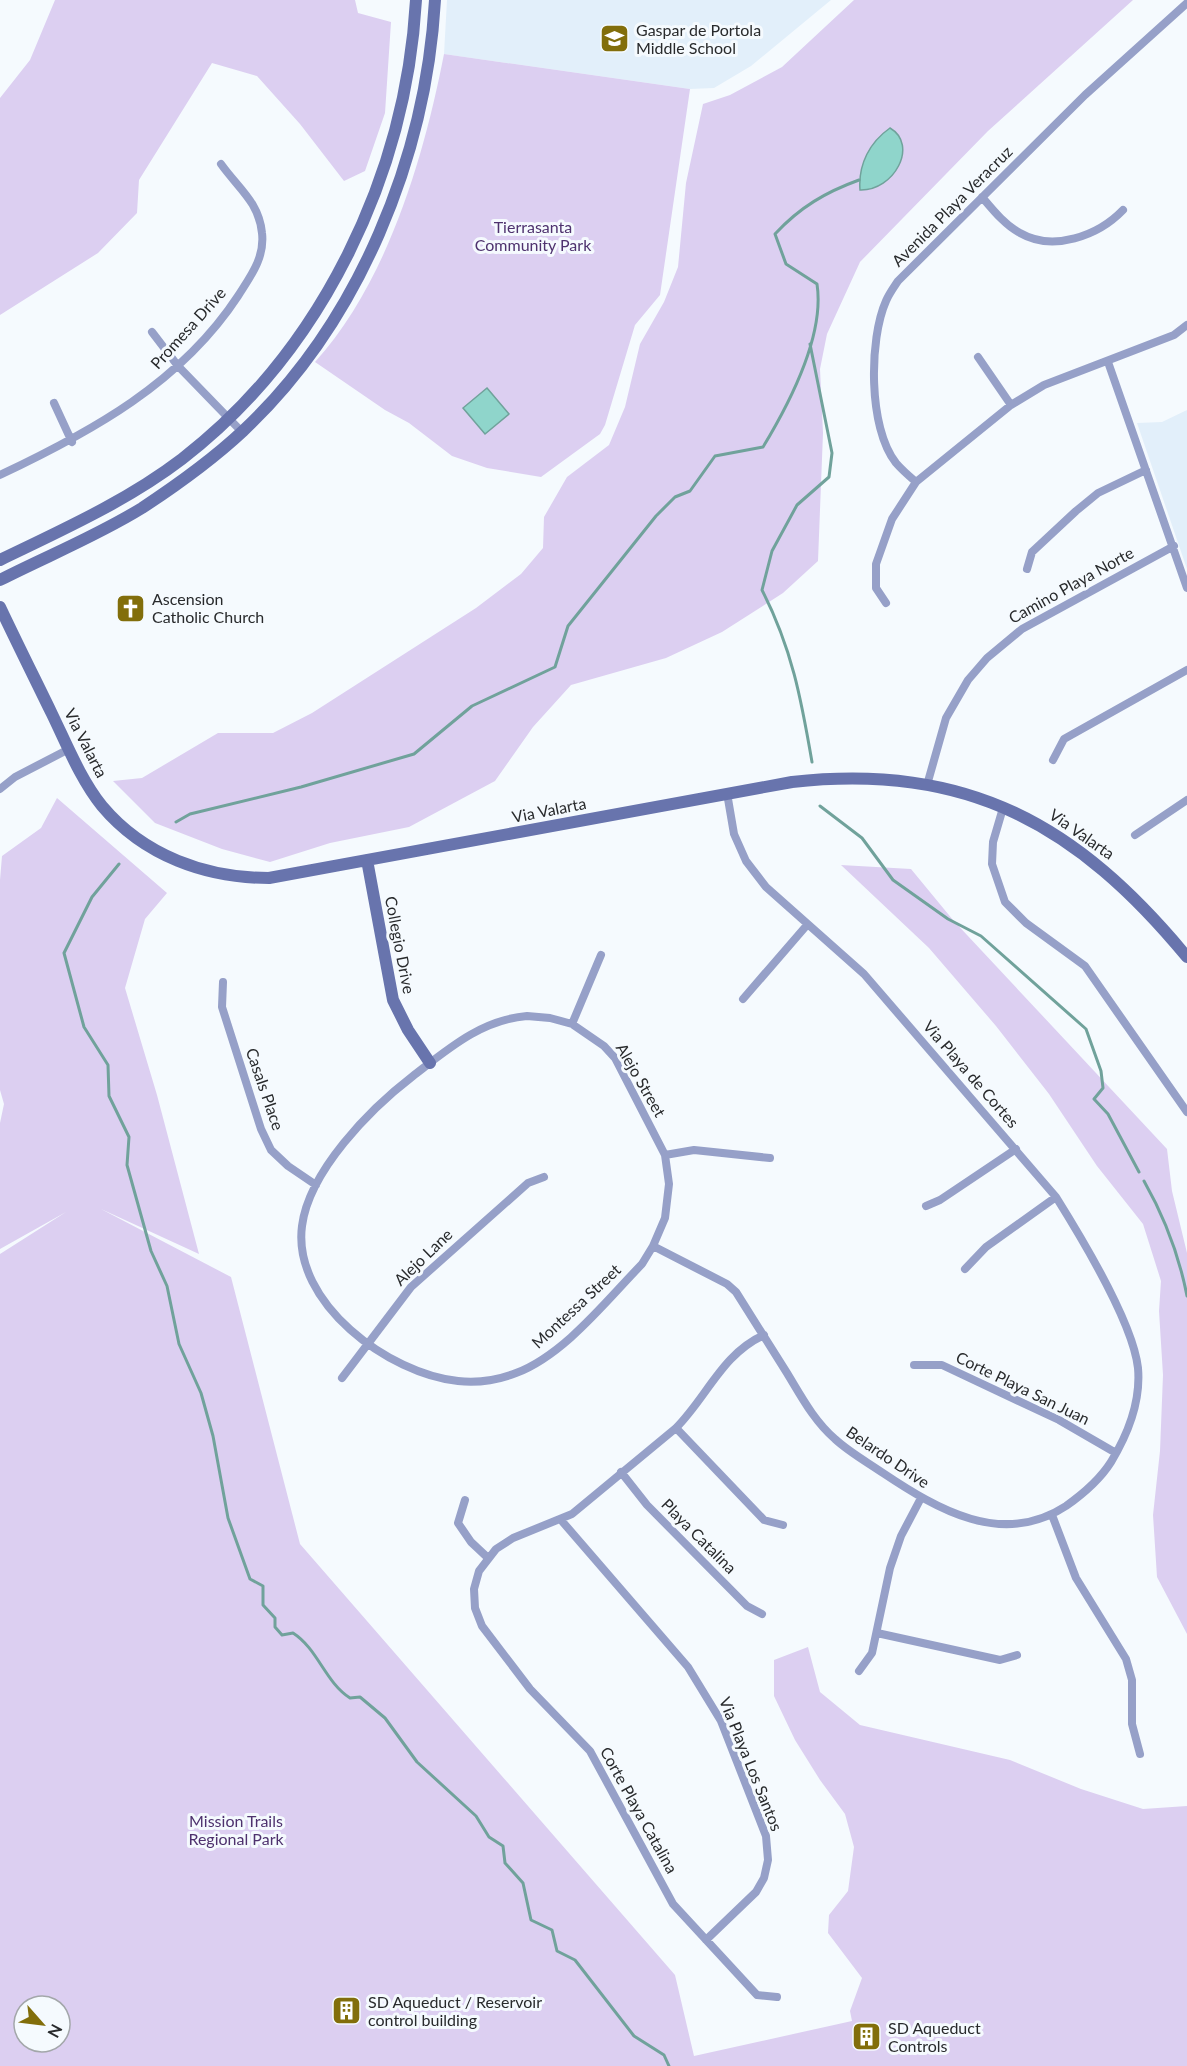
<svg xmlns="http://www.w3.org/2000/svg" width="1187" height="2066" viewBox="0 0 1187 2066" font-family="Lato,sans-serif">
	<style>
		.built { fill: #e2effa }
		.green { fill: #dccff1; fill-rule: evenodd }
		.water { fill: #8fd5cb; stroke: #70a29b; stroke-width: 1.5 }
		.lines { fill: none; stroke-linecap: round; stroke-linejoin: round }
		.stream { stroke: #70a29b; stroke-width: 3 }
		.street { stroke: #96a0c8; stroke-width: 8 }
		.secondary { stroke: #6874ad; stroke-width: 12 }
		.labels { text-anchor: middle; stroke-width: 6; stroke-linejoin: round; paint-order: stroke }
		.poi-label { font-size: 16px; fill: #282a2c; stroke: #f5fafe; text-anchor: start }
		.street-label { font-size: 16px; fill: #282a2c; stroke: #f5fafe }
		.park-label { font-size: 16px; fill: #4e326e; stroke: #f5fafe }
	</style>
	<rect width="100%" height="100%" fill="#f5fafe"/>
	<path class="built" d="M447 0H831L751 66 714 88 690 89 444 54Z
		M1187 410V569L1137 423 1162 422Z"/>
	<path class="green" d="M55 0H355L358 13 391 22 385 113 365 171 344 181 300 124 257 76 212 63 139 180 137 213 98 253 0 315V98L30 60Z
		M854 0H1133L988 131 860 262 827 334 820 369 823 433 818 561 783 593 722 632 666 658 571 685 533 727 495 781 409 827 330 843 270 862 222 849 155 823 113 781 142 778 218 733H273L312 713 476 608 521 574 543 548 544 517 567 477 609 445 625 407 640 344 664 302 678 267 686 183 703 104 730 95 782 67Z
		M444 54 690 89 660 295 635 325 605 425 600 434 541 477 487 468 452 456 409 423 385 410 315 362C387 283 424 157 444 54Z
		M57 798 167 893 145 919 125 988 157 1095 199 1254 101 1209 231 1277 300 1544 675 1975 694 2056 852 2021 850 2011 862 1978 828 1933 829 1915 848 1891 854 1847 845 1814 820 1780 795 1740 774 1696V1660L808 1647 820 1692 860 1725 1010 1760 1081 1789 1143 1809 1187 1806V2066H0V1254L66 1212 0 1249V1123L4 1104 0 1090V880L2 856 41 828ZM24 2006H60V2042H24Z
		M841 865 911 869 953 920 1167 1149 1172 1191 1187 1253V1634L1157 1577 1153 1515 1160 1451 1163 1375 1159 1311 1161 1281 1143 1224 1097 1166 1049 1094 996 1026 929 948Z"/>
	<path class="water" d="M890 128C919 145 894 191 860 190 858 164 870 142 890 128Z
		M487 388 509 414 485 434 463 408Z"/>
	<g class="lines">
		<path class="stream" d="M810 344 832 453 829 477 797 505 772 551 762 590C792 649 801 698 812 762
			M820 806 862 838 893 880 948 919 981 936 1086 1029 1101 1071 1103 1088 1094 1099 1108 1114 1139 1172
			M176 822 190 814 301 787 414 754 472 706 555 667 568 626 656 516 675 497 690 491 715 456 763 447C789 404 825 336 817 284L786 264 775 234C800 207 826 192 859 180
			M119 864 92 897 64 953 84 1027 108 1065 109 1096 129 1137 127 1165 151 1251 167 1286 179 1344 201 1393 213 1436 228 1518 250 1579 263 1586V1605L275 1618V1627L282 1635 293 1633C318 1649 325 1682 350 1698L360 1697 385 1718 417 1762 476 1816 489 1837 503 1846 505 1863 523 1883 531 1920 552 1930 557 1951 575 1960 634 2036 664 2055 669 2066
			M1144 1181C1165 1218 1179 1255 1187 1296"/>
		<path class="street" d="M982 197C993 210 1005 225 1020 233 1053 252 1098 236 1123 210
			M152 332 178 366 242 432
			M978 357 1011 405
			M1108 362 1187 588
			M54 403 72 442
			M0 475C91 432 181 383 238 296 250 277 265 258 262 233 259 202 238 188 221 164
			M916 482C909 476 902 470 896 463 868 428 869 339 886 301 889 294 894 287 898 281L1085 95 1187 3
			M1027 569 1032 552 1076 511 1098 493 1146 470
			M886 603 876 588V564L892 519 916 482 1011 405 1044 385 1174 335 1187 325
			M1053 760 1064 739 1187 670
			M927 785 946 718 968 680 987 658 1022 629 1174 546
			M0 789 15 777 69 749
			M1003 808 993 842 992 864 1005 902 1026 923 1085 966 1187 1112
			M1135 835 1187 800
			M223 982 222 1007 261 1129 271 1150 288 1166 316 1185
			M743 999 807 925
			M527 1016 550 1018 572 1024 604 1046 615 1058 665 1155 669 1184 665 1218 653 1246 642 1264C606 1301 564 1355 516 1373 498 1380 477 1383 458 1381 389 1374 292 1303 302 1226 309 1171 370 1109 413 1076 448 1049 481 1020 527 1016Z
			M572 1024 601 955
			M665 1155 694 1150 770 1158
			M926 1206 940 1200 1016 1149
			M653 1246 727 1284 736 1292C753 1319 770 1346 787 1373 801 1396 814 1421 835 1439 849 1452 867 1462 883 1473 937 1509 1002 1548 1066 1506 1083 1494 1099 1481 1111 1462 1128 1434 1141 1402 1138 1368 1133 1323 1081 1237 1056 1197L864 974 766 887 746 861 734 834 727 793
			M965 1269 986 1247 1056 1197
			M764 1335C722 1354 707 1397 676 1428L572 1514 513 1538 496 1549 479 1571 474 1589 475 1608 482 1626 530 1689 590 1751 673 1904 757 1995 777 1997
			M914 1365H942L1059 1420 1116 1453
			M342 1378 411 1287 528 1183 544 1177
			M676 1428 764 1520 783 1525
			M621 1472 647 1505 747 1606 762 1614
			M465 1500 458 1523 471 1542 487 1557
			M1052 1515 1076 1578 1126 1659 1132 1680V1724L1140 1754
			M561 1520 688 1667 721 1721 766 1836 768 1860 764 1878 756 1892 706 1940
			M877 1633 1000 1660 1017 1655
			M859 1671 872 1653 890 1568 901 1536 921 1498"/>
		<path class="secondary" d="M0 560C62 530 127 501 182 459 322 351 406 175 416 0
			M0 580C47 556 97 536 142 508 177 485 213 459 243 431 359 322 426 157 435 0
			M0 607C17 643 35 679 52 714 67 745 81 780 102 806 144 856 206 878 269 878L792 782C968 763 1077 824 1187 957
			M367 860 393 1000 408 1030 430 1063"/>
	</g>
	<defs>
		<symbol id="school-square" viewBox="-11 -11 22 22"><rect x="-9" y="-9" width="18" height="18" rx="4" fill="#826e0b" stroke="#f5fafe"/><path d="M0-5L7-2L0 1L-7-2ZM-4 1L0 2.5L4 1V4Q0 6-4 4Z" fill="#fff"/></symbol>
		<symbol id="church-square" viewBox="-11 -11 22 22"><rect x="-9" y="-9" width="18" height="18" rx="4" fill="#826e0b" stroke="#f5fafe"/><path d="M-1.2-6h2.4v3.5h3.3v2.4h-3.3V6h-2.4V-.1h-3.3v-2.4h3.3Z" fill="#fff"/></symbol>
		<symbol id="building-square" viewBox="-11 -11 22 22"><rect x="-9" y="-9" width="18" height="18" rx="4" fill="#826e0b" stroke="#f5fafe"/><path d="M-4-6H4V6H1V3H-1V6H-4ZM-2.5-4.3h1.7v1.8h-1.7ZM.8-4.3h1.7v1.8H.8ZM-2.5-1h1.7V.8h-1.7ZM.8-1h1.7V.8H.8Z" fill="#fff"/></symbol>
	</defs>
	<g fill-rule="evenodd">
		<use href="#school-square" x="598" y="22" width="33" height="33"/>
		<use href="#church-square" x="114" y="592" width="33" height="33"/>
		<use href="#building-square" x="330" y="1994" width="33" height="33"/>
		<use href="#building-square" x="850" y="2020" width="33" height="33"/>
	</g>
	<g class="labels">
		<g class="poi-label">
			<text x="636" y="36">Gaspar de Portola<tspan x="636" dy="18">Middle School</tspan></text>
			<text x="152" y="605">Ascension<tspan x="152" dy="18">Catholic Church</tspan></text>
			<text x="368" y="2008">SD Aqueduct / Reservoir<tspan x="368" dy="18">control building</tspan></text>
			<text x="888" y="2034">SD Aqueduct<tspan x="888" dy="18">Controls</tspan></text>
		</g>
		<g class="street-label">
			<text transform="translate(952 206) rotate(-45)" y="6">Avenida Playa Veracruz</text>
			<text transform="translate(188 328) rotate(-48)" y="6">Promesa Drive</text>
			<text transform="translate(1071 585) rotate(-29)" y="6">Camino Playa Norte</text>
			<text transform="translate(86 743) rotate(63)" y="6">Via Valarta</text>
			<text transform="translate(549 810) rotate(-11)" y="6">Via Valarta</text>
			<text transform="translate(1082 834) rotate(35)" y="6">Via Valarta</text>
			<text transform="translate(400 945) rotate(79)" y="6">Collegio Drive</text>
			<text transform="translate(971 1074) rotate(49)" y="6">Via Playa de Cortes</text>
			<text transform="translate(641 1080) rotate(60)" y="6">Alejo Street</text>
			<text transform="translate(265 1089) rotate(71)" y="6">Casals Place</text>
			<text transform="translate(423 1257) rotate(-44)" y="6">Alejo Lane</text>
			<text transform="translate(576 1306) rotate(-43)" y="6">Montessa Street</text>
			<text transform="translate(1023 1388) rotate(26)" y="6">Corte Playa San Juan</text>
			<text transform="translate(888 1457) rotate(34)" y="6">Belardo Drive</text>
			<text transform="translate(699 1536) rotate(45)" y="6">Playa Catalina</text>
			<text transform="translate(751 1764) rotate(68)" y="6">Via Playa Los Santos</text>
			<text transform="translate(639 1810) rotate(61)" y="6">Corte Playa Catalina</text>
		</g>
		<g class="park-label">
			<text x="533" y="233">Tierrasanta<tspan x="533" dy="18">Community Park</tspan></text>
			<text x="236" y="1827">Mission Trails<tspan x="236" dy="18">Regional Park</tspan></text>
		</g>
	</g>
	<g transform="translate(42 2024) rotate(118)"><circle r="28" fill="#f5fafe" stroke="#a3a7aa" stroke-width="1.5"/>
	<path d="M0-4.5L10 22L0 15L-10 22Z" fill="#826e0b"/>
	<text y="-9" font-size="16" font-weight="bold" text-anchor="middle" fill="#282a2c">N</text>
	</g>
</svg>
